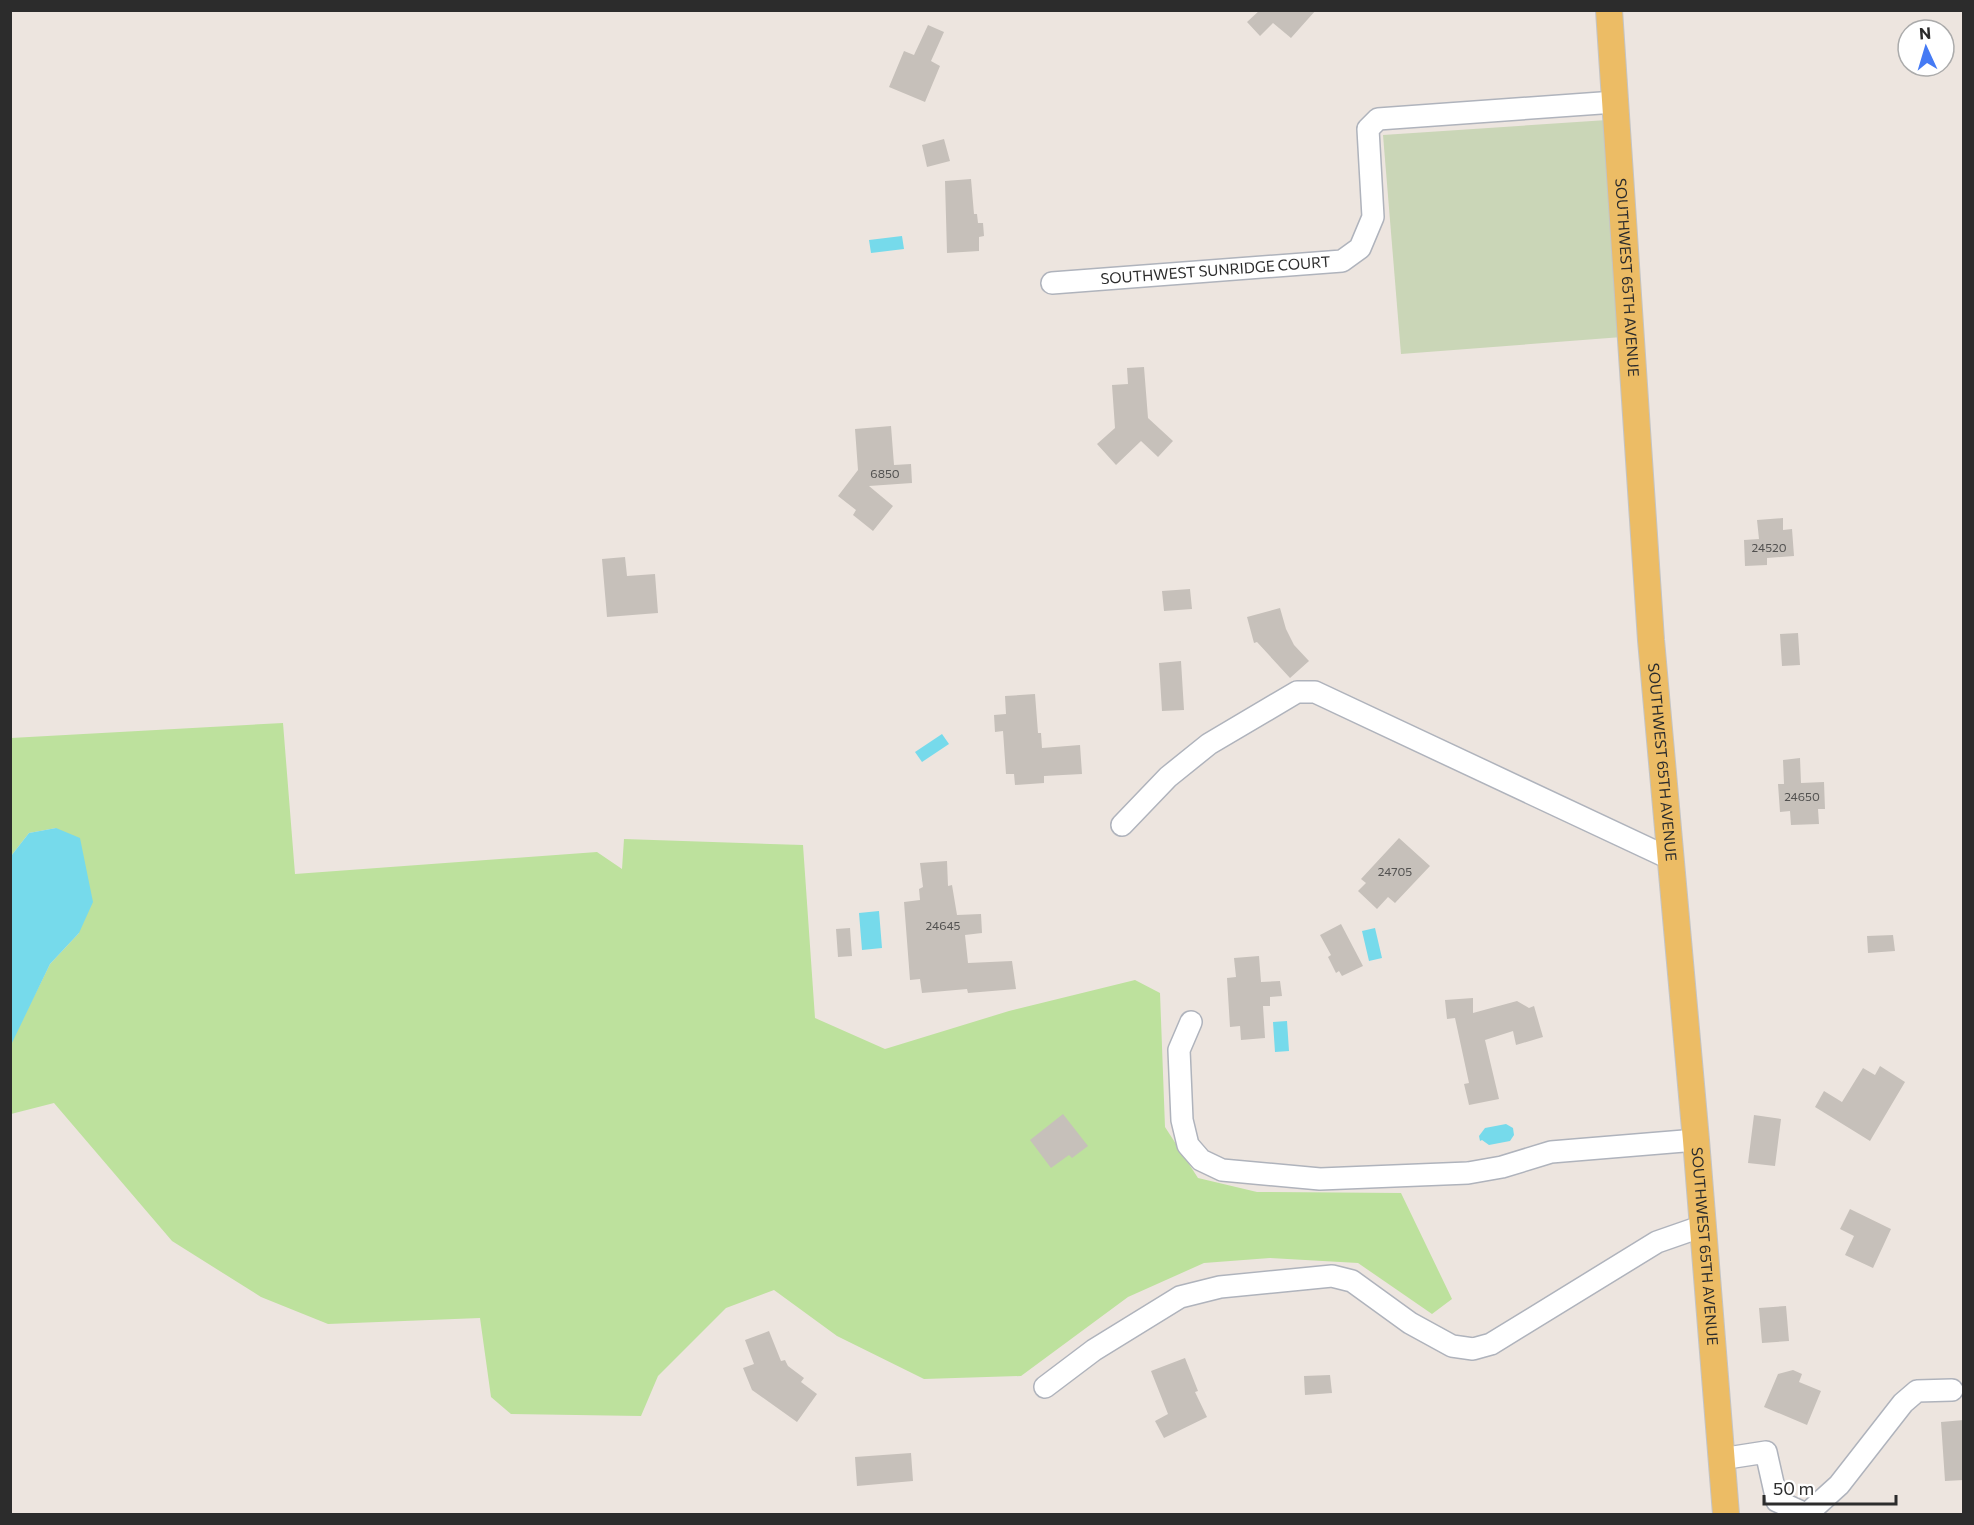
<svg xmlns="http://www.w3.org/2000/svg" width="1974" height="1525" viewBox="0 0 1974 1525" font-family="Commissioner,sans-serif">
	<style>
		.green { fill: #bde19d }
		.cemetery { fill: #cad6b7 }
		.water { fill: #76daeb }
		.building { fill: #c6c0ba }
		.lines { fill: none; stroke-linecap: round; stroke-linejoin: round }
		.minor-casing { stroke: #afb3bc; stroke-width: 24 }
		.major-casing { stroke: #c4c4c4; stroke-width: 28 }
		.minor { stroke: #fff; stroke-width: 21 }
		.major { stroke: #ecbc65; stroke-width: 26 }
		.labels { text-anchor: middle; stroke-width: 4.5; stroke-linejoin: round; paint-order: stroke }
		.number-label { font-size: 12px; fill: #525150 }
		.street-label { font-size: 15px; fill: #2c2c2c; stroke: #fff }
	</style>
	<rect width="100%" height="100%" fill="#ede5df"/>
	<path class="green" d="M283 723 295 874 597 852 622 869 624 839 803 845 815 1018 885 1049 1009 1011 1135 980 1160 993 1165 1127 1198 1178 1257 1192 1401 1193 1452 1299 1432 1314 1358 1263 1270 1258 1204 1263 1128 1297 1021 1376 924 1379 837 1336 774 1290 726 1308 658 1376 641 1416 511 1414 491 1397 480 1318 328 1324 261 1297 172 1241 54 1103 11 1114 10 1045 50 964 79 933 56 828 29 833 11 856V738Z"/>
	<path class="cemetery" d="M1607 120 1622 337 1401 354 1383 135Z"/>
	<path class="water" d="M902 236 904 249 871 253 869 240Z
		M942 734 949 744 922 762 915 752Z
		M56 828 80 838 93 902 79 933 50 964 11 1045V856L29 833Z
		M879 911 882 948 862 950 859 913Z
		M1375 928 1382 958 1369 961 1362 931Z
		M1287 1021 1289 1051 1275 1052 1273 1022Z
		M1506 1124 1513 1128 1514 1135 1510 1141 1489 1145 1482 1140 1480 1141 1479 1136 1485 1128Z"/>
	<path class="building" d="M1260 10H1316L1291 38 1273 23 1260 36 1247 22Z
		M928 25 944 32 931 61 940 66 925 102 889 87 904 51 914 55Z
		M944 139 950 161 927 167 922 145Z
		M971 179 974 214H977L978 223H983L984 236 979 237V251L947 253 945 181Z
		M1144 367 1148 418 1173 441 1158 457 1141 441 1116 465 1097 444 1115 428 1112 385 1128 384 1127 368Z
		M891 426 894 465 911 464 912 483 869 486 893 506 873 531 853 515 856 510 838 496 858 470 855 429Z
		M1783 518V530L1792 529 1794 556 1767 558V565L1745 566 1744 540 1759 539 1757 520Z
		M625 557 627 576 655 574 658 613 607 617 602 559Z
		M1190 589 1192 609 1164 611 1162 591Z
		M1280 608 1286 629 1294 645 1309 661 1290 678 1257 642 1254 643 1247 617Z
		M1798 633 1800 665 1782 666 1780 634Z
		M1181 661 1184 710 1162 711 1159 663Z
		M1035 694 1038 733H1041L1042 748 1080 745 1082 774 1044 776V783L1015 785 1014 774H1006L1003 731 995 732 994 715 1006 714 1005 696Z
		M1800 758 1801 783 1824 782 1825 809H1818L1819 824 1791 825 1790 811 1780 812 1778 784H1784L1783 760Z
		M1399 838 1430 866 1395 903 1388 897 1377 909 1358 891 1366 883 1361 879Z
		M947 861 948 886 952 885 957 915 981 914 982 933 965 935 968 963 1012 961 1016 989 968 993 967 989 922 993 920 979 910 980 904 902 920 900 919 889 923 887 920 863Z
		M1341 924 1363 966 1342 976 1339 971 1336 973 1328 957 1331 955 1320 935Z
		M850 928 852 956 838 957 836 929Z
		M1893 935 1895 951 1868 953 1867 936Z
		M1259 956 1261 982 1280 981 1282 996 1270 997V1006H1263L1265 1038 1241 1040 1240 1026 1230 1027 1227 978 1236 977 1234 958Z
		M1473 998V1013L1517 1001 1529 1008 1534 1006 1543 1037 1516 1045 1513 1031 1485 1040 1499 1099 1469 1105 1464 1084 1469 1083 1455 1018 1447 1019 1445 1000Z
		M1880 1066 1905 1082 1870 1141 1815 1107 1824 1091 1842 1102 1863 1068 1875 1075Z
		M1063 1114 1088 1146 1072 1158 1069 1155 1051 1168 1030 1140Z
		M1754 1115 1781 1119 1775 1166 1748 1163Z
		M1850 1209 1891 1229 1873 1268 1845 1255 1854 1236 1840 1229Z
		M1786 1306 1789 1341 1762 1343 1759 1308Z
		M769 1331 781 1361 785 1360 788 1366 804 1378 801 1382 817 1394 797 1422 752 1390 743 1368 754 1364 745 1340Z
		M1185 1358 1198 1391 1195 1392 1207 1417 1164 1438 1155 1421 1168 1414 1151 1371Z
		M1793 1370 1802 1374 1799 1382 1821 1391 1807 1425 1764 1407 1778 1374Z
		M1330 1375 1332 1393 1305 1395 1304 1376Z
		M1964 1420V1480L1945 1481 1941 1422Z
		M911 1453 913 1481 857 1486 855 1457Z"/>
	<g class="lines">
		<defs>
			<g id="minor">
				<path id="s1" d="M1052 283 1342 261 1360 248 1373 217 1368 129 1378 119 1615 102"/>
				<path d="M1122 825 1168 777 1209 744 1297 692H1315L1671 859"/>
				<path d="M1191 1022 1179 1050 1182 1120 1188 1145 1201 1160 1222 1170 1320 1179 1468 1173 1502 1167 1551 1152 1696 1140"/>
				<path d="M1045 1387 1094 1350 1180 1297 1220 1287 1332 1276 1352 1281 1410 1323 1452 1346 1473 1349 1491 1344 1657 1242 1703 1226"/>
				<path d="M1721 1459 1766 1452 1777 1501 1806 1514"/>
				<path d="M1807 1514 1839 1485 1903 1403 1917 1391 1952 1390"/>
			</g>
			<g id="major">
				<path id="s2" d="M1609 10 1651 640 1696 1140 1726 1514"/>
			</g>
		</defs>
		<use href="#minor" class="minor-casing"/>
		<use href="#major" class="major-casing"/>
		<use href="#minor" class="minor"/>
		<use href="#major" class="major"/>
	</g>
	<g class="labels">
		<g class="number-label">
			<text x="885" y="478">6850</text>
			<text x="1769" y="552">24520</text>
			<text x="1802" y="801">24650</text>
			<text x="1395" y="876">24705</text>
			<text x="943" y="930">24645</text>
		</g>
		<g class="street-label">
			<text dy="5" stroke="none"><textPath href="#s1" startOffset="164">SOUTHWEST SUNRIDGE COURT</textPath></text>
			<text dy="5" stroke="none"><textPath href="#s2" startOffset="268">SOUTHWEST 65TH AVENUE</textPath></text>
			<text dy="5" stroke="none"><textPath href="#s2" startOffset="754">SOUTHWEST 65TH AVENUE</textPath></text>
			<text dy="5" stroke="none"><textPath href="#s2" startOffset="1240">SOUTHWEST 65TH AVENUE</textPath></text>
		</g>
	</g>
	<rect width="1974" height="1525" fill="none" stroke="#2c2c2c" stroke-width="24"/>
	<g transform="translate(1926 48) rotate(356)"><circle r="28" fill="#ffffff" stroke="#ababab" stroke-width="1.5"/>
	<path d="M0-4.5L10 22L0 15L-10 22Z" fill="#457af4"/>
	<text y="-9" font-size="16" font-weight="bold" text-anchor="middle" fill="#2c2c2c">N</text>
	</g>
	<path d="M1764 1495v9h132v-9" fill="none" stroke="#2c2c2c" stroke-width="3"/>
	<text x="1773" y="1495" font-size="18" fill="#2c2c2c" stroke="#ffffff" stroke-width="4.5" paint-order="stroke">50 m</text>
</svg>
